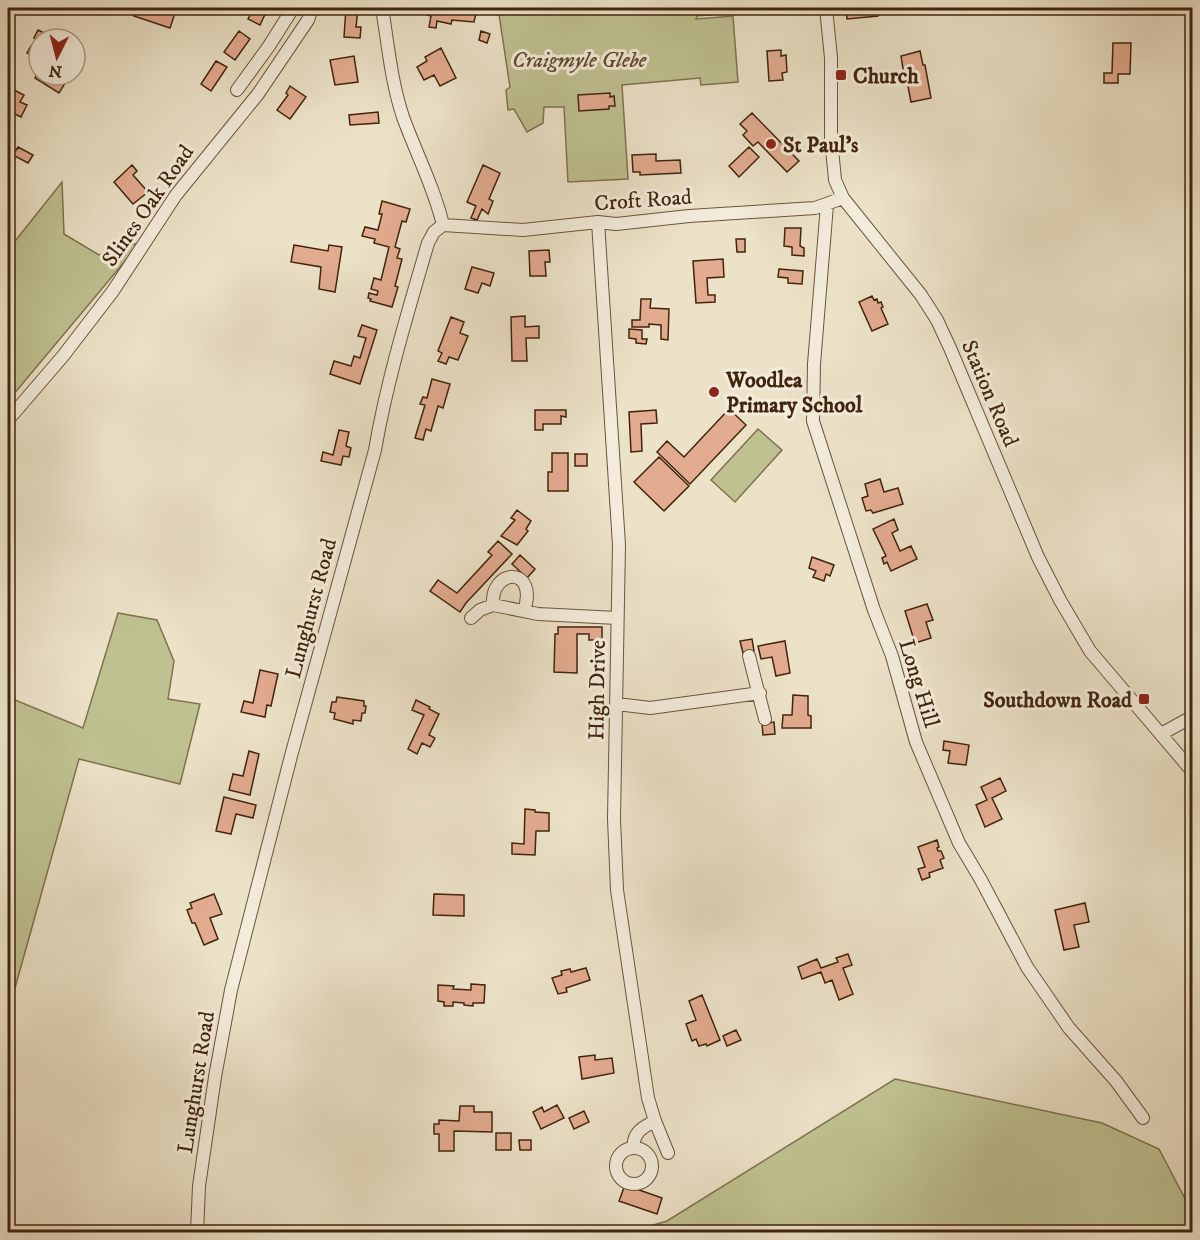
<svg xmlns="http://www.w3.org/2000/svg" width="1200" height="1240" viewBox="0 0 1200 1240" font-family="'IM FELL DW Pica',serif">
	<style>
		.green { fill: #bfc191; stroke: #80724e; stroke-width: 1.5 }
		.building { fill: #e3ab90; stroke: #41240c; stroke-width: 1.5 }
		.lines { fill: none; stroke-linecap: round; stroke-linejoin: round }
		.minor-casing { stroke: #6c543b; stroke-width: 14 }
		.minor { stroke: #f3ecdb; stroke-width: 12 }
		.poi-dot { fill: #8f2418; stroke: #f3ecdb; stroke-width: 2 }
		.labels { text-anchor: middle; stroke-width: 6; stroke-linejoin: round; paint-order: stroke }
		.park-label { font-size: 22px; font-style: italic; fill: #604b2d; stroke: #f3ecdb }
		.poi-label { font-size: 22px; font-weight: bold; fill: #41240c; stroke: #f3ecdb; text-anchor: start }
		.street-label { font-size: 22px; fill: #41240c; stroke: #f3ecdb }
	</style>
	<rect width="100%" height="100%" fill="#ece2c8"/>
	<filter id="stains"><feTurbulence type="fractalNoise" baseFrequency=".00333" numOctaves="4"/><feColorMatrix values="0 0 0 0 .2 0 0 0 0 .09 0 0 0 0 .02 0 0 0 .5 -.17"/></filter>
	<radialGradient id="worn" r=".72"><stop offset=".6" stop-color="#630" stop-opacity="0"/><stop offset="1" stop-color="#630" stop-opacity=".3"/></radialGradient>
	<path class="green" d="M498 8H783L697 16 696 19 733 16 738 82 701 85 700 78 622 85 628 179 568 182 564 107H544L543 123 527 132 514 109 508 110 506 90 510 87Z
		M62 182 64 234 99 255 141 242 8 401V250Z
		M758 429 782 450 735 502 711 480Z
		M118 613 157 620 174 661 168 699 200 704 180 784 79 759 8 1013V697L83 728Z
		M895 1079 1102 1123 1159 1149 1192 1212V1232H630L667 1221Z"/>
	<path class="building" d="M137 8H159L175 13 170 28 134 16Z
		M254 8H268L260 25 248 19Z
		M346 8 358 9 356 27H361L360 38 344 37Z
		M428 8 455 11 456 8H454H480L479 13H476L474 22 452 20 451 24 437 21 436 28 429 27 431 16 427 15Z
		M846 8H877L878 16 847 19Z
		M38 30 54 38 56 35 63 39H39V41L34 38Z
		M239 31 250 39 235 60 224 52Z
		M481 31 490 34 487 43 479 40Z
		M1113 43H1131L1130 74H1118V83H1104V73H1112Z
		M31 46 38 49 39 47V59L27 53Z
		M441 48 456 78 440 86 434 75 424 80 417 67 427 61 425 57Z
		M781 50V56L786 55 787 72 782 73 783 80 769 81 767 51Z
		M920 51 923 65H925L931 98 911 102 907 81H905L901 56Z
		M354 56 358 82 335 85 330 60Z
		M216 61 227 67 211 91 201 84Z
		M39 71V75H58L67 80 59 93 35 78Z
		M290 86 306 97 290 119 277 110 288 95 286 93Z
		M8 87 24 95 20 102 27 105 21 117 13 113 8 124Z
		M610 93V97L614 96 615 106H609V109L579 111 578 95Z
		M378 112 379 123 350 125 349 115Z
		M752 113 799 161 787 172 758 142 753 146 743 135 747 131 740 124Z
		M18 147 33 155 28 163 13 155Z
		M749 147 759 157 739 177 729 166Z
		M656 154V161L680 160 681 173 640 175V172H633L632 155Z
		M132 165 137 171 133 175 148 192 133 204 114 182Z
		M483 165 500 173 489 199 493 201 488 214 482 209 477 220 471 218 476 206 467 202Z
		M382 201 410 209 406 222 402 221 395 247 400 249 397 258 402 259 395 286 398 287 392 307 370 301 371 299 368 298 369 293 377 295 378 291 371 289 374 278 381 280 389 247 374 243 375 239 362 236 365 227 378 230 382 214H379Z
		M785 228H801L800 246 804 248V256L792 255V247L784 246Z
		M736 239H745V252H737Z
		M294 245 328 251 329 245 342 247 335 292 319 289 321 267 291 262Z
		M549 250 550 262H545L546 276H530L529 251Z
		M723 259 724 277 707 278 708 295H715V302L696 303 693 261Z
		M472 267 494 273 490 286 482 283 478 293 465 289Z
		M779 269 803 271 802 284 788 283V278L778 277Z
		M872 296 874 300 877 299 878 303 881 302 883 307 881 308 888 324 872 331 859 302Z
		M641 299H651L650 308 669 309 668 340 661 339V325L649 324V327H632V320H640Z
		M525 316V327L539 326V338H526L527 361H512L511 317Z
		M451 317 464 322 460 333 468 336 458 360 449 357 446 364 438 361 442 353 438 351Z
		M362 325 377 330 360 384 330 374 334 361 351 366 354 356 360 358 366 338 358 336Z
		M629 329 642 330V339H647L646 344 636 343V339L629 338Z
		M432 379 450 384 443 408 438 406 431 431 426 429 423 440 415 438 425 405 420 404 423 397 427 398Z
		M729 409 746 425 690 484 657 452 667 441 684 457Z
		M535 410H566V417L561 416V424H543V430H535Z
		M656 410 657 423 641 424 642 451 631 452 629 412Z
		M339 430 349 432 346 446 351 448 349 457 343 456 341 465 321 461 323 452 333 455Z
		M552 453H568V491H548V472H552Z
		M575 454H587V466H575Z
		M659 457 689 486 664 511 634 482Z
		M880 479 884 492 898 488 903 504 873 513 871 510 866 511 862 498 868 496 865 484Z
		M517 510 531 521 526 529 528 531 517 545 501 536 515 520 511 518Z
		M894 519 898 530 892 533 900 551 911 546 917 559 891 571 887 562 884 564 882 558 886 556 873 529Z
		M498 541 512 554 466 603 460 612 430 591 438 580 457 593 492 555 488 552Z
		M520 555 535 569 527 578 512 564Z
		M812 557 834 565 830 576 826 574 824 581 813 577 816 571 809 568Z
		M927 604 933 620 926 622 931 638 915 643 905 611Z
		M558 627H602V640H589V634H577V673L554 672 555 634H558Z
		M752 639 754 651 743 653 740 641Z
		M785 641 790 673 776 676 772 657 761 659 758 646Z
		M260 670 278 674 271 706 267 705 265 717 241 712 244 701 253 703Z
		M793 695 808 696V715L811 716V728H782L783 715H792Z
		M337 697 364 701V706H366L365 713H362L361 721 353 720V724L334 719 335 713 330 712 332 702H336Z
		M416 700 430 707 429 709 439 714 429 735 435 738 430 747 422 743 417 754 408 749 424 715 412 710Z
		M774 722 775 734 763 735 762 724Z
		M944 741 969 745 966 765 948 763 950 751 943 750Z
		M249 751 259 754 250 795 229 790 233 774 243 776Z
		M1000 778 1006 791 992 798 1002 819 985 827 976 805 987 800 981 787Z
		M224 797 256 805 253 818 236 814 231 834 216 831Z
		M525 809 535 810V812L549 813V831H536L535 855 512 854V843L524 844Z
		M937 840 939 847 937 848 938 851H941L944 858 940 860 943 868 929 873 930 877 922 880 918 869 925 867 918 847Z
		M214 894 222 914 210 918 218 939 204 945 195 923H192L187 910 192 908 190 903Z
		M434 894 464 895V916L433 915Z
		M1085 903 1089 922 1074 925 1079 947 1064 950 1055 910Z
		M848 954 852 965 843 968 853 994 839 1000 832 980 825 983 821 972 802 979 798 967 817 959 821 968 838 962 836 958Z
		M586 968 590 980 566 988 567 992 558 994 552 978 562 975 561 971 570 969 571 972Z
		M471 984 485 985 484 1003H473V1006L464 1005V1003L453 1002V1006H444V1002L438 1001V985L454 986 453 989 471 990Z
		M702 995 720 1040 707 1046 706 1044 699 1046 696 1039 692 1041 686 1024 696 1020 689 1001Z
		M736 1030 741 1040 727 1046 723 1036Z
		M595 1055V1060L612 1058 614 1073 582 1079 579 1057Z
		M557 1105 564 1118 541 1129 533 1112 542 1107 544 1112Z
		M460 1106H474V1112H492V1132L454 1131V1151H439V1134H434V1124H439V1120L459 1121Z
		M584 1111 589 1122 574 1129 569 1118Z
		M496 1133H511V1150H496Z
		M519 1140H531V1150H520Z
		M625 1185 662 1198 657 1214 619 1201Z"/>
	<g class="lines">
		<defs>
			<path id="minor" d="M826 8 831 58V138L835 180 843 198 921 295 937 320 950 348 1038 557 1060 600 1090 651 1192 771
				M237 90 269 46 293 8
				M827 205 814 364 813 421 874 610 892 656 916 742 959 843 981 880 1027 967 1069 1028 1116 1081 1143 1118
				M598 222 619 545 614 819 617 890 648 1098 655 1121 668 1153
				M443 225 523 230 598 222 616 224 689 216 815 208 843 198
				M8 420 63 356 113 291 176 195 258 94 308 20 312 8
				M493 605C490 568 539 565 524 611
				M471 618 480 610 493 605 538 614 617 618
				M749 656 765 719
				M617 704 650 708 760 693
				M1161 734 1192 717
				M634 1148C632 1133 643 1127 655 1121
				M616 1166a18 18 0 1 1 36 0a18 18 0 1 1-36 0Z
				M197 1232 199 1186 215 1077 231 990 291 756 375 450C387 380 408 312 428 243L434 232 443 225C434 187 416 153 403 117 391 81 388 44 382 8"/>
		</defs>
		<use href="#minor" class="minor-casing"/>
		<use href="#minor" class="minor"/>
	</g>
	<g class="poi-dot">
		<rect x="835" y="69" width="12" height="12" rx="3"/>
		<circle cx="771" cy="144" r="6"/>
		<circle cx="714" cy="392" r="6"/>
		<rect x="1138" y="693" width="12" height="12" rx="3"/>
	</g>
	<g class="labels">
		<g class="park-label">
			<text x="579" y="67">Craigmyle Glebe</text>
		</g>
		<g class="poi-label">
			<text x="853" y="83">Church</text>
			<text x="783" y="152">St Paul's</text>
			<text x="726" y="387">Woodlea<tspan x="726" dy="25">Primary School</tspan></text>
			<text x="1132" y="707" text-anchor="end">Southdown Road</text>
		</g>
		<g class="street-label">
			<text transform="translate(643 199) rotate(-4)" y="8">Croft Road</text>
			<text transform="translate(147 205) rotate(-55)" y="8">Slines Oak Road</text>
			<text transform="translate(991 393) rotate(67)" y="8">Station Road</text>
			<text transform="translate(310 608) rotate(-75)" y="8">Lunghurst Road</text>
			<text transform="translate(920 683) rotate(73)" y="8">Long Hill</text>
			<text transform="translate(596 690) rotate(-89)" y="8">High Drive</text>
			<text transform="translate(195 1082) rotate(-81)" y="8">Lunghurst Road</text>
		</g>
	</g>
	<rect width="1200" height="1240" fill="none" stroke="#ece2c8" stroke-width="30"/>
	<rect x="9" y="9" width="1182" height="1222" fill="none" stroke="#41240c" stroke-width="3"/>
	<rect x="15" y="15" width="1170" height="1210" fill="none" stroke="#41240c" stroke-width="1.5"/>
	<g transform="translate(57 57) rotate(186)"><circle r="28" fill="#f3ecdb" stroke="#ac9c88" stroke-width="1.5"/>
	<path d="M0-4.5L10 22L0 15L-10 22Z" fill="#8f2418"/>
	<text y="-9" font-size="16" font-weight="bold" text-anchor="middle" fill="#41240c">N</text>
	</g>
	<rect width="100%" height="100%" filter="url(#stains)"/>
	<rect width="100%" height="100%" fill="url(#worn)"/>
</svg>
